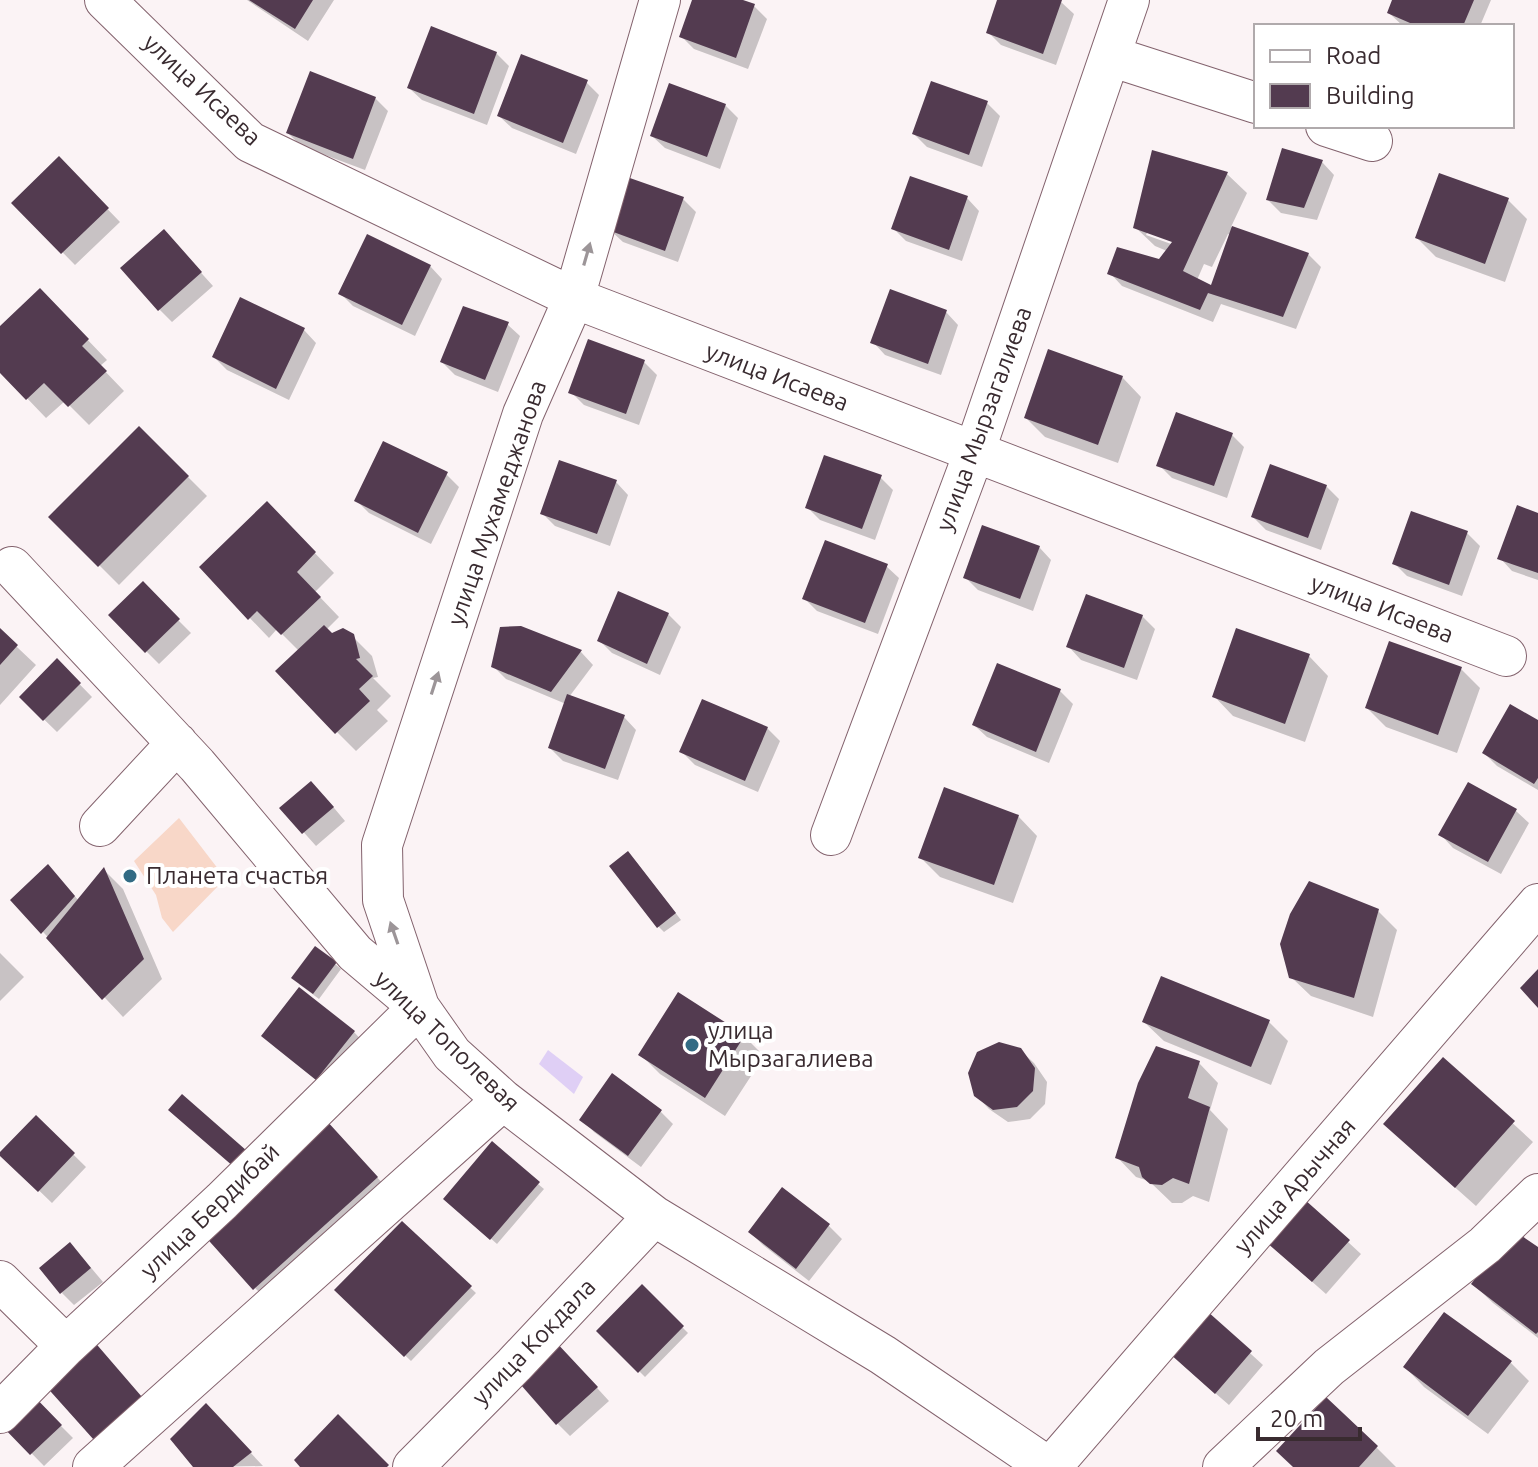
<svg xmlns="http://www.w3.org/2000/svg" width="1538" height="1467" viewBox="0 0 1538 1467" font-family="Ubuntu,sans-serif">
	<style>
		.green { fill: #f8d7c8 }
		.water { fill: #dfcff5 }
		.shadow { fill: #0003; fill-rule: evenodd }
		.building { fill: #533b50 }
		.lines { fill: none; stroke-linecap: round; stroke-linejoin: round }
		.minor-casing { stroke: #83626d; stroke-width: 42 }
		.minor { stroke: #fff; stroke-width: 40 }
		.oneway { fill: #9c9598 }
		.poi-dot { fill: #326b84; stroke: #fff; stroke-width: 3 }
		.labels { text-anchor: middle; stroke-width: 8; stroke-linejoin: round; paint-order: stroke }
		.street-label { font-size: 24px; fill: #392b30; stroke: #fff }
		.poi-label { font-size: 24px; fill: #392b30; stroke: #fff; text-anchor: start }
	</style>
	<rect width="100%" height="100%" fill="#fbf3f5"/>
	<path class="green" d="M179 818 222 874 223 881 173 932 162 918 156 895 134 861Z"/>
	<path class="water" d="M548 1050 583 1077 574 1094 539 1064Z"/>
	<path class="shadow" d="M247 0H334L308 41Z
		M694 0H737L754 6 767 19 748 69 694 49 681 36Z
		M999 0H1056L1061 2 1074 14 1056 65 1001 45 988 32Z
		M1395 0H1491L1480 26H1403L1389 13Z
		M496 53 509 66 487 125 422 100 409 88Z
		M586 82 599 95 576 154 512 128 499 116Z
		M932 84 987 103 1000 116 982 167 927 147 914 134Z
		M375 98 388 111 365 170 301 146 288 133Z
		M725 105 738 118 720 169 665 148 652 136Z
		M1153 152 1227 174 1247 193 1231 227 1308 254 1321 267 1296 329 1221 304 1213 322 1122 286 1110 273 1160 262 1167 251 1155 246 1135 227ZM1148 231 1174 240V245L1146 235ZM1228 234 1230 235 1212 287 1197 280 1204 264 1212 267Z
		M59 159 120 222 75 265 14 203Z
		M1322 162 1334 175 1317 220 1281 213 1268 200Z
		M967 198 979 211 962 261 906 241 894 229Z
		M683 199 696 212 678 262 623 242 610 230Z
		M1508 200 1527 219 1505 282 1436 257 1417 238Z
		M176 245 213 286 172 322 159 309Z
		M430 266 442 279 415 336 353 306 340 293Z
		M59 310 107 360 100 366 124 391 89 425 65 401 46 418 0 370V329Z
		M946 312 958 325 941 375 885 355 873 342Z
		M507 324 520 336 498 392 455 375 442 362Z
		M304 330 316 343 289 400 227 370 214 357Z
		M644 362 657 375 639 425 584 405 571 392Z
		M1122 377 1141 397 1118 463 1045 437 1026 418Z
		M139 428 207 496 119 585 51 517Z
		M1232 435 1244 447 1227 498 1172 478 1159 465Z
		M446 474 459 487 431 544 369 513 357 501Z
		M880 477 893 490 875 540 820 520 808 508Z
		M616 482 628 495 610 546 555 526 542 513Z
		M1326 486 1339 499 1321 550 1266 530 1253 517Z
		M1538 515V580L1512 571 1500 558Z
		M286 523 334 573 315 592 339 617 326 630 332 636H352L372 656 378 677 373 678 391 696 377 710 388 721 356 751 337 732 299 651 277 629 269 638 201 567Z
		M1467 533 1480 546 1462 596 1407 576 1394 563Z
		M1039 547 1051 560 1033 611 978 590 966 578Z
		M886 566 899 578 878 634 817 611 804 598Z
		M142 584 191 633 159 664 110 615Z
		M668 614 681 627 660 675 612 653 600 641Z
		M1142 616 1155 629 1137 680 1081 660 1069 647Z
		M521 628 581 652 593 665 569 697 624 717 636 730 618 780 563 761 550 748 566 704 506 679 493 666Z
		M0 631 36 665 0 705Z
		M1309 656 1328 676 1305 742 1233 716 1214 696Z
		M57 661 92 697 57 732 21 697Z
		M1461 669 1480 688 1457 753 1386 727 1367 708Z
		M1060 691 1073 704 1049 763 987 737 974 725Z
		M1538 723V790L1497 766 1484 753Z
		M767 728 780 741 758 792 695 765 682 752Z
		M324 796 345 821 316 846 282 808Z
		M1516 811 1529 823 1501 874 1453 848 1441 835Z
		M1018 816 1037 836 1013 903 940 877 920 857Z
		M634 859 681 920 664 932 658 926Z
		M104 870 123 889 162 979 123 1017 13 900 60 879 79 901Z
		M1377 910 1397 930 1373 1017 1311 996 1291 977Z
		M0 953 24 977 0 1001Z
		M335 964 341 969 319 999 299 984Z
		M678 995 744 1036 764 1056 725 1116 660 1074 641 1055Z
		M1144 1022H1269L1288 1041 1271 1085 1164 1041Z
		M354 1032 366 1045 330 1091 276 1048 263 1036Z
		M1020 1050 1034 1063 1047 1082 1045 1104 1030 1119 1008 1122 989 1109 976 1095Z
		M1443 1059 1533 1142 1476 1206 1405 1143Z
		M1199 1063 1218 1083 1210 1110 1228 1129 1209 1202 1193 1196 1182 1203H1172L1149 1181 1136 1177 1117 1157Z
		M660 1111 673 1124 641 1167 594 1132 582 1119Z
		M36 1118 86 1167 52 1203 1 1154Z
		M345 1142 395 1197 274 1307 255 1288Z
		M538 1184 544 1189 497 1244 452 1204Z
		M783 1190 829 1226 842 1239 809 1281 763 1245 750 1232Z
		M402 1224 476 1293 411 1361 337 1290Z
		M1348 1242 1361 1254 1326 1294 1282 1255Z
		M1538 1249V1338L1493 1303 1473 1284Z
		M82 1257 103 1282 74 1305 62 1293Z
		M642 1287 688 1333 645 1377 599 1331Z
		M1207 1314 1263 1365 1229 1405 1184 1366Z
		M567 1355 609 1401 570 1436 557 1423Z
		M1510 1362 1529 1381 1488 1434 1424 1387 1405 1367Z
		M29 1394 73 1438 44 1466 1 1422Z
		M1326 1400 1377 1448 1396 1467H1295Z
		M219 1419 263 1466 195 1467Z"/>
	<path class="building" d="M249 0H313L295 29Z
		M692 0H743L755 4 736 58 679 37Z
		M997 0H1062L1043 54 986 33Z
		M1392 0H1474L1463 26H1417L1387 13Z
		M431 26 497 52 474 114 407 88Z
		M521 54 588 80 563 143 497 116Z
		M310 71 376 97 353 159 286 133Z
		M931 81 988 101 969 155 912 134Z
		M669 83 726 104 707 157 650 136Z
		M1282 148 1323 160 1304 208 1266 200Z
		M1152 150 1228 172 1183 271 1211 285 1232 226 1309 253 1283 317 1208 293 1200 310 1107 274 1117 247 1159 259 1172 242 1133 228Z
		M59 156 109 208 61 254 11 203Z
		M1439 173 1509 198 1485 264 1415 238Z
		M910 176 968 196 949 250 891 229Z
		M627 177 684 197 665 251 608 230Z
		M164 229 202 272 158 311 120 268Z
		M367 234 431 265 402 325 338 294Z
		M40 288 89 339 82 346 107 371 68 407 44 383 26 400 0 373V326Z
		M890 289 947 310 928 364 870 343Z
		M240 297 305 328 276 389 212 357Z
		M463 306 509 322 485 380 440 362Z
		M588 339 645 360 626 414 568 393Z
		M1048 349 1123 376 1098 445 1024 418Z
		M1176 412 1233 433 1214 486 1156 466Z
		M139 426 189 476 98 567 48 517Z
		M383 441 448 472 418 533 354 501Z
		M824 455 882 475 862 529 805 508Z
		M559 460 617 480 597 534 540 514Z
		M1270 464 1327 485 1308 538 1251 517Z
		M267 501 316 552 297 572 321 597 281 635 257 611 248 620 199 567Z
		M1517 505 1538 513V573L1497 559Z
		M1411 511 1468 531 1449 585 1392 564Z
		M982 525 1040 546 1020 599 963 578Z
		M825 540 888 564 865 623 802 599Z
		M143 581 180 619 145 653 108 615Z
		M618 591 669 613 647 664 597 641Z
		M1086 594 1143 615 1124 668 1066 647Z
		M324 625 332 633 343 628 354 634 360 658 356 659 373 676 359 689 370 701 335 734 275 671Z
		M521 626 582 650 551 692 491 667 500 627Z
		M0 628 18 645 0 665Z
		M1236 628 1310 654 1285 724 1212 697Z
		M1389 641 1462 667 1438 735 1365 708Z
		M57 658 81 683 43 721 19 697Z
		M997 663 1061 689 1036 752 972 725Z
		M567 694 625 715 605 769 548 748Z
		M702 699 768 727 745 781 679 752Z
		M1510 704 1538 720V778L1534 784 1482 753Z
		M311 781 334 807 302 834 279 808Z
		M1468 782 1517 809 1488 862 1438 835Z
		M944 787 1019 815 994 885 918 858Z
		M628 851 676 913 657 928 609 866Z
		M48 864 75 896 41 934 10 900Z
		M104 867 144 959 102 1000 46 938Z
		M1309 881 1379 909 1354 998 1289 978 1280 944 1290 914Z
		M315 946 337 962 313 994 291 978Z
		M1538 969V1008L1520 988Z
		M1161 976 1270 1020 1251 1067 1142 1022Z
		M299 987 355 1031 316 1080 261 1036Z
		M678 992 745 1035 705 1098 638 1055Z
		M999 1042 1021 1048 1035 1068 1033 1091 1017 1107 993 1110 974 1096 968 1073 977 1052Z
		M1156 1046 1200 1061 1188 1098 1210 1107 1189 1184 1173 1178 1162 1185 1150 1184 1142 1177 1139 1167 1115 1158 1138 1083Z
		M1443 1057 1515 1121 1455 1188 1383 1124Z
		M612 1073 662 1110 628 1156 579 1120Z
		M182 1094 247 1151 234 1167 168 1110Z
		M36 1115 75 1153 38 1192 0 1156V1152Z
		M326 1120 378 1177 253 1290 202 1233Z
		M492 1141 540 1182 490 1240 443 1199Z
		M782 1187 830 1224 796 1269 748 1232Z
		M1304 1199 1350 1240 1312 1282 1266 1242Z
		M402 1221 472 1286 404 1357 334 1290Z
		M1513 1230 1538 1247V1332L1536 1334 1471 1284Z
		M70 1242 91 1268 60 1294 39 1268Z
		M642 1284 684 1326 638 1373 596 1331Z
		M1207 1311 1252 1351 1215 1394 1169 1353Z
		M1444 1312 1512 1361 1468 1416 1403 1367Z
		M92 1339 142 1397 94 1440 43 1383Z
		M554 1340 598 1387 556 1425 514 1377Z
		M29 1391 62 1425 30 1455 0 1424Z
		M1326 1397 1378 1446 1359 1467H1293L1276 1451Z
		M206 1403 252 1452 233 1467H193L170 1439Z
		M338 1414 389 1465 387 1467H300L294 1460Z"/>
	<g class="lines">
		<defs>
			<path id="minor" d="M105 0 250 142 574 298 1506 656
				M1110 56 1256 103
				M1326 126 1372 141
				M12 567 197 765 355 953 419 1007 452 1054 503 1100 654 1216 883 1355 1048 1467
				M100 826 177 743
				M831 835 974 453 1129 0
				M419 1007 383 900 382 845 523 414 574 298 660 0
				M0 1281 66 1346
				M0 1413 66 1346 222 1201 419 1007
				M93 1467 503 1100
				M413 1467 514 1365 654 1216
				M1051 1467 1538 904
				M1223 1467 1329 1367 1485 1245 1538 1194"/>
		</defs>
		<use href="#minor" class="minor-casing"/>
		<use href="#minor" class="minor"/>
	</g>
	<defs><path id="oneway-solid" d="M-6-.8H1V-3.2L6.5 0L1 3.2V.8H-6Z" transform="scale(2)"/></defs>
	<g class="oneway">
		<use href="#oneway-solid" transform="translate(587 254) rotate(-74)"/>
		<use href="#oneway-solid" transform="translate(435 683) rotate(-72)"/>
		<use href="#oneway-solid" transform="translate(394 933) rotate(-109)"/>
	</g>
	<g class="poi-dot">
		<circle cx="130" cy="876" r="8"/>
		<circle cx="692" cy="1045" r="8"/>
	</g>
	<g class="labels">
		<g class="street-label">
			<text transform="translate(202 90) rotate(43)" y="8">улица Исаева</text>
			<text transform="translate(777 377) rotate(21)" y="8">улица Исаева</text>
			<text transform="translate(984 419) rotate(-70)" y="8">улица Мырзагалиева</text>
			<text transform="translate(497 503) rotate(-71)" y="8">улица Мухамеджанова</text>
			<text transform="translate(1382 609) rotate(21)" y="8">улица Исаева</text>
			<text transform="translate(447 1041) rotate(44)" y="8">улица Тополевая</text>
			<text transform="translate(1295 1186) rotate(-49)" y="8">улица Арычная</text>
			<text transform="translate(210 1211) rotate(-44)" y="8">улица Бердибай</text>
			<text transform="translate(534 1342) rotate(-46)" y="8">улица Кокдала</text>
		</g>
		<g class="poi-label">
			<text x="146" y="884">Планета счастья</text>
			<text x="708" y="1039">улица<tspan x="708" dy="28">Мырзагалиева</tspan></text>
		</g>
	</g>
	<rect x="1254" y="24" width="260" height="104" fill="#ffffff" stroke="#b0aaac" stroke-width="2"/>
	<rect x="1270" y="50" width="40" height="12" fill="#ffffff" stroke="#b0aaac" stroke-width="2"/>
	<text x="1326" y="64" font-size="24" fill="#392b30">Road</text>
	<rect x="1270" y="84" width="40" height="24" fill="#533b50" stroke="#b0aaac" stroke-width="2"/>
	<text x="1326" y="104" font-size="24" fill="#392b30">Building</text>
	<path d="M1258 1427v12h102v-12" fill="none" stroke="#392b30" stroke-width="4"/>
	<text x="1270" y="1427" font-size="24" fill="#392b30" stroke="#ffffff" stroke-width="6" paint-order="stroke">20 m</text>
</svg>
